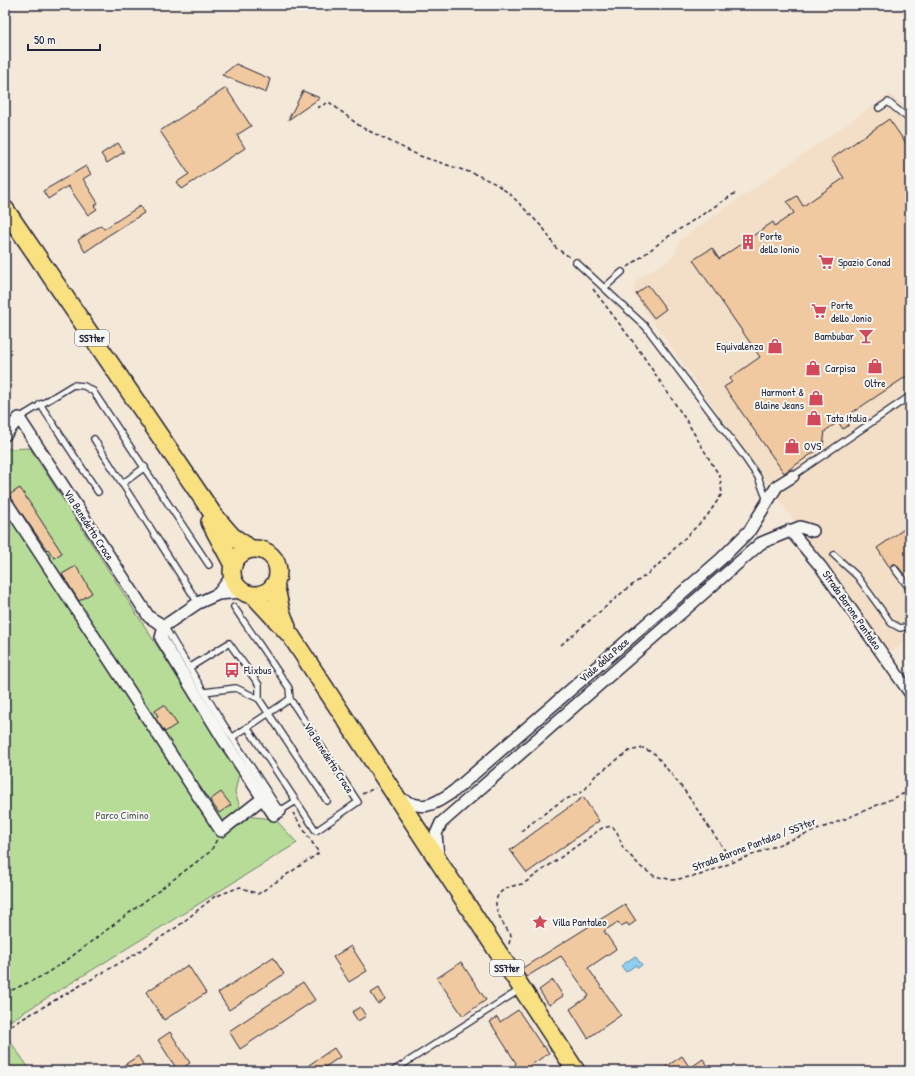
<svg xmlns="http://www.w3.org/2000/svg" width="915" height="1076" viewBox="0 0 915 1076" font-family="'Patrick Hand',sans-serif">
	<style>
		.built { fill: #f3dfc8 }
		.green { fill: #b7dc97; stroke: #6c7f69 }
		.water { fill: #8fcef0; stroke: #6389a8 }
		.building { fill: #f0c9a0; stroke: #22223b }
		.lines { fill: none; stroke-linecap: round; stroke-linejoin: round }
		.lane-casing { stroke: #22223b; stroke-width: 8 }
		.street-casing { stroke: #22223b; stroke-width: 14 }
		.primary-casing { stroke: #22223b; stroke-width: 20 }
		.path { stroke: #22223b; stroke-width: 1.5; stroke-dasharray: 4 3; stroke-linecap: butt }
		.lane { stroke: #f6f6f2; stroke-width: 5.5 }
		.street { stroke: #f6f6f2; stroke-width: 11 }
		.primary { stroke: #f9e181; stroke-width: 17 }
		.labels { text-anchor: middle; stroke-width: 4; stroke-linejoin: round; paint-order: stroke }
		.shield { fill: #f6f6f2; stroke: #626272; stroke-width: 1 }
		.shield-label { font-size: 10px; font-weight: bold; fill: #22223b }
		.poi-label { font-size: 11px; fill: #22223b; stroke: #f6f6f2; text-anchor: start }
		.street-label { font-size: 11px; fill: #22223b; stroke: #f6f6f2 }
		.park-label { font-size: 11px; fill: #4f5a57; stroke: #f6f6f2 }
	</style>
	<rect width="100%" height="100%" fill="#f4e8d9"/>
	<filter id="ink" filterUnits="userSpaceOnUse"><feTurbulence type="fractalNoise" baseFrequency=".025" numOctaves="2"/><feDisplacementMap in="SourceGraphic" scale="8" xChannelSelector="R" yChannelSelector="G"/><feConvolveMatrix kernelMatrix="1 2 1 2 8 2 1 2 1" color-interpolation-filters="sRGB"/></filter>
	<g filter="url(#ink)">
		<path class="built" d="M890 94 910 112V640L888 654 633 293 636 280 674 256 681 239Z"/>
		<path class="green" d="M30 448 239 773 235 792 243 816 275 819 297 843 5 1024V449Z
			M5 1034 31 1071H5Z"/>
		<path class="water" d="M635 956 642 965 638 968 636 965 626 972 621 966Z"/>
		<path class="building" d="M236 64 270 79 266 93 222 75Z
			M226 88 251 126 237 135 245 148 182 189 177 182 189 174 160 131Z
			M303 91 320 98 288 120Z
			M889 119 910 149V374L844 418 849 425 843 429 838 422 825 431 823 446 784 473 724 387 732 382 730 378 760 357 693 260 712 248 719 259 773 222 775 226 794 213 787 202 797 196 803 206 844 178 831 159Z
			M118 143 124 152 107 163 101 154Z
			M86 166 91 174 83 179 98 203 94 206 97 209 88 215 68 186 48 199 43 191Z
			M140 206 144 213 104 238V239L85 252 78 240 101 225 104 229Z
			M648 285 666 309 654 318 636 294Z
			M20 488 62 553 54 558 48 549 47 550 9 495Z
			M910 525V582L896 564H892L890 568 877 548Z
			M76 566 92 593 79 601 62 574Z
			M164 705 177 724 165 732 155 718 158 716 155 711Z
			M221 792 231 805 219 813 210 800Z
			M583 797 599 821 527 873 510 850Z
			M625 904 636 921 629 926 627 923 621 926 618 922 604 931 616 949 588 968 621 1015 588 1038 570 1009 589 996 561 956 526 977 521 969Z
			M351 946 367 971 349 982 333 957Z
			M273 957 284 974 229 1010 218 993Z
			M461 962 486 1000 463 1016 437 978Z
			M188 965 206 993 164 1020 146 992Z
			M553 980 563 996 549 1005 539 990Z
			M303 982 315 1000 240 1049 229 1031Z
			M379 988 385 999 378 1004 371 993Z
			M360 1007 366 1016 358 1021 352 1012Z
			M518 1010 543 1047 544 1046 549 1053 522 1071H519L515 1065 516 1063 490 1022 497 1017 500 1022Z
			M170 1032 190 1063 178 1071 158 1040Z
			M334 1048 340 1057 319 1071H300Z
			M138 1056 143 1064 132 1071H115Z
			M682 1056 690 1068 703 1059 712 1071H660Z"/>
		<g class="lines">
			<defs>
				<path id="lane" d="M879 108 888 102 910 120
					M576 262 646 327 743 455 758 477 767 500
					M604 288 622 272
					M40 404 98 492
					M19 418 73 385 84 386 93 391 209 565
					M94 439 198 603
					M793 476 910 396
					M122 484 145 467
					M834 555 857 576 891 623 900 628 910 626
					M894 568 910 589
					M234 607 289 688 290 699 358 802 316 831 247 727
					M164 626 222 722 280 811 296 801
					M189 668 229 643 259 685V699
					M204 692 236 688 259 699 327 801
					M233 737 290 699
					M393 1071 521 989"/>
				<path id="street" d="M5 435 19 418 149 617 164 626
					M5 500 221 831 263 798
					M790 530 821 567 910 693
					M242 592 218 594 198 603 164 626 161 638 225 742 274 815 280 811
					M218 594 232 576
					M398 797C422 812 432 806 454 791L721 559 750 530 777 486 793 476
					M438 856 436 834 441 823 761 543 800 527 813 531"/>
				<path id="primary" d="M5 209 213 514 232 536 251 549
					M210 522 233 565
					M232 572a23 23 0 1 1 46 0a23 23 0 1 1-46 0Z
					M275 584 281 611 287 627
					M254 596 291 636 576 1071"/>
			</defs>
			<use href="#lane" class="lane-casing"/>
			<use href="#street" class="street-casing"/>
			<use href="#primary" class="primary-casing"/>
			<path class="path" d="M317 108 329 102 361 127 420 156 475 174 496 184 510 194 544 229 556 248 571 258
				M628 267 666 238 737 192
				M5 409 10 412
				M561 645 624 591 653 570 707 516 722 494 720 477 686 420 637 347 593 289
				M362 794 375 788
				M521 831 560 802 584 791 595 776 629 751 643 748 655 754 684 790 732 861
				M509 944 511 935C494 912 484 889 523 884L602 828 612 826 617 832 623 848 641 867 654 876 673 880 700 875 845 819 910 791
				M5 991H10L42 976 67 960 211 851 217 839
				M5 1029 135 954 177 927 214 897 240 887 258 894 319 853 293 813"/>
			<use href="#lane" class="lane"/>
			<use href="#street" class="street"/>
			<use href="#primary" class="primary"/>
		</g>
	</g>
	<defs>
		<symbol id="building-bare" viewBox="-9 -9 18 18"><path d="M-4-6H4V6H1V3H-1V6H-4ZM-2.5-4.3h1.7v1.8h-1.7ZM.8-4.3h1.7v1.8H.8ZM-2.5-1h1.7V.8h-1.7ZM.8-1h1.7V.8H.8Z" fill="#d1495b" stroke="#f6f6f2" stroke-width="2.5" paint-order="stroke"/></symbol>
		<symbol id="supermarket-bare" viewBox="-9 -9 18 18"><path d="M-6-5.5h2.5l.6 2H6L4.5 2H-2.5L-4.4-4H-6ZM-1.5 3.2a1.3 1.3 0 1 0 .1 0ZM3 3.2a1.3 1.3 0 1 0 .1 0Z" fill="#d1495b" stroke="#f6f6f2" stroke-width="2.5" paint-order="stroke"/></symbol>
		<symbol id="bar-bare" viewBox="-9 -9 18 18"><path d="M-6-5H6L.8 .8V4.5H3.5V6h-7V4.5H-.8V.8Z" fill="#d1495b" stroke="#f6f6f2" stroke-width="2.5" paint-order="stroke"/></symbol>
		<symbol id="shop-bare" viewBox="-9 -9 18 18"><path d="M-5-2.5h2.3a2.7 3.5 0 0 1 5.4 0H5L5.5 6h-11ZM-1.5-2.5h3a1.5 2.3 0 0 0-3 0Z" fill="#d1495b" stroke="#f6f6f2" stroke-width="2.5" paint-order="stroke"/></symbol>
		<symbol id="bus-bare" viewBox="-9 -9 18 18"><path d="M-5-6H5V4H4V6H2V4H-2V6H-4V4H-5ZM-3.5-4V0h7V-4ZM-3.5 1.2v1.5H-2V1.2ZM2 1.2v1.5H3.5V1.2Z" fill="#d1495b" stroke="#f6f6f2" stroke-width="2.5" paint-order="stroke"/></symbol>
		<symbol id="sight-bare" viewBox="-9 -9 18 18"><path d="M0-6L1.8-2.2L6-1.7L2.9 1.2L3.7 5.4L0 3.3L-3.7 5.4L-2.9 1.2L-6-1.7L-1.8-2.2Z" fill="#d1495b" stroke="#f6f6f2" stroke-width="2.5" paint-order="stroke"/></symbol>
	</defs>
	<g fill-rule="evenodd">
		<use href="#building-bare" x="737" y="231" width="22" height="22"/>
		<use href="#supermarket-bare" x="815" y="251" width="22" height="22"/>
		<use href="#supermarket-bare" x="808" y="300" width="22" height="22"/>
		<use href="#bar-bare" x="855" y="325" width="22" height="22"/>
		<use href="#shop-bare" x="764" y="335" width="22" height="22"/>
		<use href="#shop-bare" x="864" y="355" width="22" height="22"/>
		<use href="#shop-bare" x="802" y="357" width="22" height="22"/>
		<use href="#shop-bare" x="805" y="387" width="22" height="22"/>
		<use href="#shop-bare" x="803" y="407" width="22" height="22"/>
		<use href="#shop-bare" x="781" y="435" width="22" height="22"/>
		<use href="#bus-bare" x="221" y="659" width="22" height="22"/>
		<use href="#sight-bare" x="529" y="911" width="22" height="22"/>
	</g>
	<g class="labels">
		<g class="shield">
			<rect x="75" y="330" width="34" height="16" rx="3"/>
			<rect x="490" y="960" width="34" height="16" rx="3"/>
		</g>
		<g class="shield-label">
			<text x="92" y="342">SS7ter</text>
			<text x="507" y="972">SS7ter</text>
		</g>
		<g class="poi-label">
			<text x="760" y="240">Porte<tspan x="760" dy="13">dello Ionio</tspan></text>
			<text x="838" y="266">Spazio Conad</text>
			<text x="831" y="309">Porte<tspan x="831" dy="13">dello Jonio</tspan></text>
			<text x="854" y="340" text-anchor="end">Bambubar</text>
			<text x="763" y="350" text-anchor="end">Equivalenza</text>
			<text x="825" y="372">Carpisa</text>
			<text x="875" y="387" text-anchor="middle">Oltre</text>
			<text x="804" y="396" text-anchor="end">Harmont &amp;<tspan x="804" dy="13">Blaine Jeans</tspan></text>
			<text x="826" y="422">Tata Italia</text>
			<text x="804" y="450">OVS</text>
			<text x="244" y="674">Flixbus</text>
			<text x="552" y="926">Villa Pantaleo</text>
		</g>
		<g class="street-label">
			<text transform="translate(89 525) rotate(57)" y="4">Via Benedetto Croce</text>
			<text transform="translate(852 610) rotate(55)" y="4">Strada Barone Pantaleo</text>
			<text transform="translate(604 660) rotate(-41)" y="4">Viale della Pace</text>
			<text transform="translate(329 758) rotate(57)" y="4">Via Benedetto Croce</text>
			<text transform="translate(754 844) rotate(-21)" y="4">Strada Barone Pantaleo / SS7ter</text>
		</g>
		<g class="park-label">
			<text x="122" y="819">Parco Cimino</text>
		</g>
	</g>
	<rect width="915" height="1076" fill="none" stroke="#f6f6f2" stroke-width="20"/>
	<rect x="10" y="10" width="895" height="1056" fill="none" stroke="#22223b" stroke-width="1.5" filter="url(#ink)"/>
	<path d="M28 44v6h72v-6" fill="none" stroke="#22223b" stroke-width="2"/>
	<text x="34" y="44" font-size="12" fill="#22223b" stroke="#f6f6f2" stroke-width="3" paint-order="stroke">50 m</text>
</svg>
